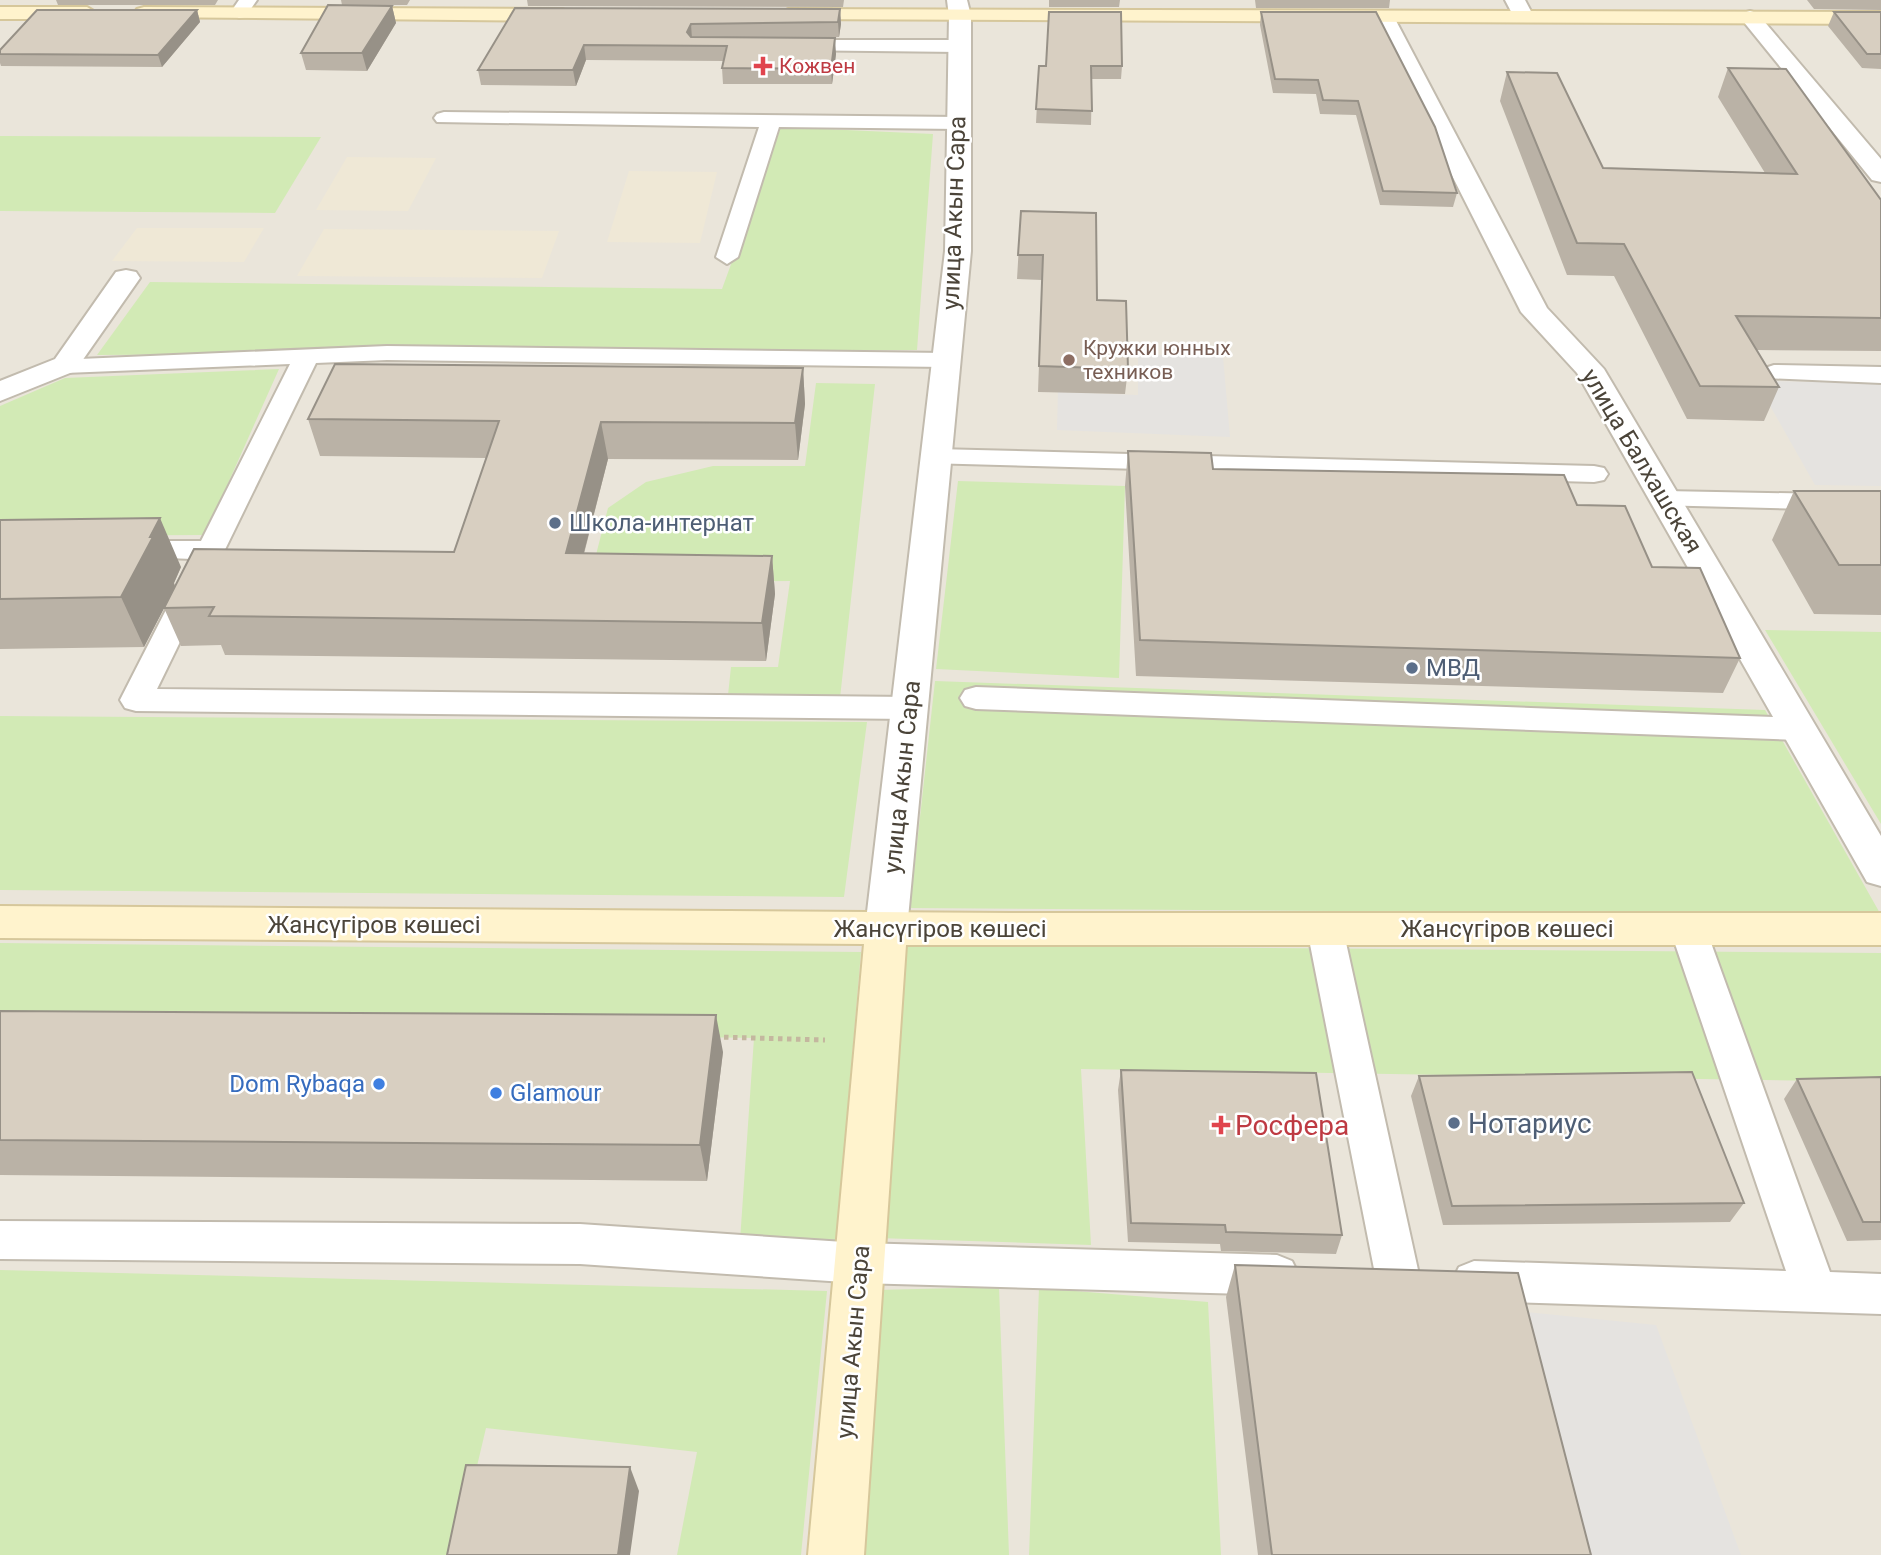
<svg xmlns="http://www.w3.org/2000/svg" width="1881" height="1555" viewBox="0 0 1881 1555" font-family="Roboto,sans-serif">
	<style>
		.residential { fill: #eae5da }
		.education { fill: #efe8d6 }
		.green { fill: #d2eab5 }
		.parking { fill: #e5e3e0 }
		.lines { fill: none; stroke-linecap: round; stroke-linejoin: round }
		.lane-casing { stroke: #c2bbae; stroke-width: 4 }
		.street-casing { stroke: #c2bbae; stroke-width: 4 }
		.secondary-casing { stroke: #d6c79b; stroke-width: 4 }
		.path { stroke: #c4b79f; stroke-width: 5; stroke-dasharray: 4.5 4.5; stroke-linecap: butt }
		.lane { fill: #fff; fill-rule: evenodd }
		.street { fill: #fff; fill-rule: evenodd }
		.secondary { fill: #fff3cd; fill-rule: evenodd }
		.wall { fill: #bab2a6 }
		.shaded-wall { fill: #979187 }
		.building { fill: #d8cfc1; stroke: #979187; stroke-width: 2 }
		.health-dot { fill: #e0444e; stroke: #fff; stroke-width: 2.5 }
		.education-dot { fill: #8d6e63; stroke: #fff; stroke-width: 2.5 }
		.service-dot { fill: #5c6f8a; stroke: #fff; stroke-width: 2.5 }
		.shop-dot { fill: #3f7fe0; stroke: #fff; stroke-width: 2.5 }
		.labels { text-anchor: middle; stroke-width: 5; stroke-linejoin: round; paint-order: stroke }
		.far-health-label { font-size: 21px; fill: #be3a42; stroke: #fff; text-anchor: start }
		.far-education-label { font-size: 21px; fill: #785e54; stroke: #fff; text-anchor: start }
		.street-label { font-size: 24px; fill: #4b4439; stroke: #fff }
		.service-label { font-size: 24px; fill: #4e5e75; stroke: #fff; text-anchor: start }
		.shop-label { font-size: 24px; fill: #366cbe; stroke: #fff; text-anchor: end }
		.near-service-label { font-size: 28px; fill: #4e5e75; stroke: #fff; text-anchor: start }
		.near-health-label { font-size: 28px; fill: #be3a42; stroke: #fff; text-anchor: start }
	</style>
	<rect width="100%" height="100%" fill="#f6f3ec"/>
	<path class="residential" d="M0 0H1881V1555H0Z"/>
	<path class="education" d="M347 157 436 158 408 211 316 210Z
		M629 171 717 172 700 243 607 242Z
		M137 228H264L244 262 112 261Z
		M324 229 559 231 542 278 297 276Z"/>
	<path class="green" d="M781 127 933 134 917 350 97 355 150 282 722 289Z
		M0 136 321 137 275 213 0 211Z
		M279 369 205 535 0 536V406L65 378Z
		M816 383 875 384 840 698 728 695 731 667H778L790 581 589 582 608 508 646 482 713 466H805Z
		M958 481 1125 486 1119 678 936 669Z
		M1765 630 1881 632V824Z
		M935 681 1765 710 1881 915 910 908Z
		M0 716 867 722 844 897 0 890Z
		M0 943 861 952 836 1244 739 1255 754 1038 0 1025Z
		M900 945 1881 953V1082L1081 1069 1091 1245 877 1238Z
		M0 1270 827 1291 801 1555H677L697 1452 486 1428 456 1555H0Z
		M999 1287 1009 1555H860L877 1290Z
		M1039 1288 1208 1302 1221 1555H1029Z"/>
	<path class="parking" d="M1138 354 1223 357 1230 437 1057 430 1058 392 1138 395Z
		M1756 381 1881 383V486L1815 485Z
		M1526 1312 1656 1325 1741 1555H1587Z"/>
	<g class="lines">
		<defs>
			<path id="lane" d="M239 0H257L245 17 239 18 230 13Z
				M790 40H959L968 46 959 52 783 50 781 46 783 42Z
				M444 112 959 117 969 123 959 129 779 127 738 257 727 264 716 257 759 127 437 122 434 118 437 114Z
				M387 346 946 353 955 355 958 360 955 365 946 367 387 360 316 363 157 689 910 697 921 700 926 708 921 716 910 719 136 711 125 708 120 700 192 559 119 556 115 550 119 544 129 541H201L290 364 65 373 56 370 52 365 56 360Z
				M1774 365 1881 367V383L1765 378 1761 373 1765 368Z
				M936 449 1594 466 1604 468 1608 474 1604 480 1594 482 926 463 923 457 926 451Z
				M1665 491 1881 495V511L1655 505 1651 499 1655 493Z
				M976 687 1798 718 1809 721 1814 729 1809 737 1798 740 976 709 965 706 960 698 965 690Z
				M1325 915 1338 919 1343 929 1420 1279 1413 1293 1398 1299 1383 1293 1376 1279 1307 929 1312 919Z
				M1688 915 1701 919 1706 929 1830 1272 1881 1274V1314L1474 1301 1459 1295 1452 1281 1459 1267 1474 1261 1786 1271 1670 929 1675 919Z
				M0 1221 580 1224 859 1243 1277 1255 1292 1261 1299 1275 1292 1289 1277 1295 859 1283 580 1264 0 1259Z"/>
			<path id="street" d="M947 0H967L971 16V251L907 929 901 941 886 945 871 941 865 929 945 251 949 16Z
				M1505 0H1525L1534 17 1530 21H1516Z
				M1383 11 1394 17 1547 308 1604 369 1881 836V886L1867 882 1577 373 1521 312 1372 17Z
				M1750 11 1757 13 1881 159V182L1872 180 1743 21 1739 17 1743 13Z
				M126 270 136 272 140 278 75 371 0 401V381L55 359 116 272Z"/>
			<path id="secondary" d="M0 7H87L97 13 87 19H0Z
				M144 7 563 9 574 15 563 21 137 17 134 13 137 9Z
				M788 9 1881 12V24L781 19 777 15Z
				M0 906 1011 913H1881V945H906L864 1555H808L864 944 0 938Z"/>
		</defs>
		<use href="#lane" class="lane-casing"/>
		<use href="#street" class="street-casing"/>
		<use href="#secondary" class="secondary-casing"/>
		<path class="path" d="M715 1037 825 1040"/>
		<use href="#lane" class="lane"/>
		<use href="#street" class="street"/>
		<use href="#secondary" class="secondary"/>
	</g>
	<path class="wall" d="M56 0H218L215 5H58Z
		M341 0H410L407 5H342Z
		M527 0H844L843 7 528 6Z
		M1049 0H1120L1119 7H1049Z
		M1255 0H1390L1389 8H1256Z
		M1807 0H1881V10L1814 9Z
		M392 6 396 23 367 71 306 70 301 53Z
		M515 8 840 9 841 24 839 37 801 38 836 54 832 84H723L722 68 723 61 586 60 576 86 481 85 478 70Z
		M197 10 200 22 162 67 1 66 0 63V50Z
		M1049 12 1122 66 1121 79H1092L1091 125 1036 123 1039 66H1046Z
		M1261 12 1457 193 1453 207 1380 205 1356 115 1320 114 1316 94 1273 93 1260 25Z
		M1834 12H1881V69L1862 68 1828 26Z
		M1728 68 1881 200V351L1756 350 1779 387 1764 421 1687 419 1614 276 1567 275 1500 101 1507 72 1603 168 1765 173 1718 97Z
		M1021 211 1097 300 1128 369 1125 394 1038 392 1042 280 1017 279Z
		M803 368 805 404 798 460 608 459 584 554 772 556 775 594 766 661 225 655 221 645 181 646 164 608 144 647 0 649V520L181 567 174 583 175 586 454 552 486 458 320 456 308 419Z
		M1128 451 1213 469 1577 505 1652 567 1740 658 1723 693 1136 676 1125 486Z
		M1794 491H1881V615L1814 614 1772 540Z
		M0 1011 723 1052 707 1181 0 1175Z
		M1121 1070 1342 1235 1336 1254 1221 1251 1220 1244 1128 1242 1118 1090Z
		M1419 1076 1744 1203 1730 1222 1443 1225 1411 1096Z
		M1881 1077V1240L1847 1241 1784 1099 1797 1079Z
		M1235 1265 1591 1555H1258L1226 1297Z"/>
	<path class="shaded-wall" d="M392 6 396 23 367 71 362 53Z
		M840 9 841 24 839 37 838 22Z
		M197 10 200 22 162 67 158 55Z
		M691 24 692 39 687 32Z
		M835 38 836 54 832 84 831 69Z
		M584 45 586 60 576 86 573 70Z
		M803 368 805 404 798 460 795 423Z
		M601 422 608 459 574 591 566 553Z
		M160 518 181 567 174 583 175 587 144 647 121 597Z
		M772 556 775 594 766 661 762 623Z
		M716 1015 723 1052 707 1181 700 1145Z
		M630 1467 639 1491 630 1555H618Z"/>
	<path class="building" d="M328 5 392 6 362 53H301Z
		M515 8 840 9 838 22 691 24 687 32 691 37 835 38 831 69 722 68 727 46 584 45 573 70H478Z
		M37 10H197L158 55 0 54V50Z
		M1049 12H1121L1122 66H1091L1092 111 1036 109 1039 66H1046Z
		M1261 12H1376L1435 127 1457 193 1383 191 1358 101 1323 100 1318 80 1275 79Z
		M1834 12H1881V54H1867Z
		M1728 68 1786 69 1881 200V318L1736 316 1779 387 1700 386 1624 244 1577 243 1507 72 1557 73 1603 168 1797 174Z
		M1021 211 1096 213 1097 300 1126 301 1128 369 1039 366 1043 255H1018Z
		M335 364 803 368 795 423 601 422 566 553 772 556 762 623 209 616 214 607 164 608 194 549 454 552 499 421 308 419Z
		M1128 451 1211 453 1213 469 1564 475 1577 505 1625 506 1652 567 1700 568 1740 658 1140 640Z
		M1794 491H1881V565H1839Z
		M160 518 150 537H153L121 597 0 599V520Z
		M0 1011 716 1015 700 1145 0 1140Z
		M1121 1070 1316 1073 1342 1235 1226 1232 1225 1225 1131 1223Z
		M1692 1072 1744 1203 1452 1206 1419 1076Z
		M1881 1077V1222H1863L1797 1079Z
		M1235 1265 1518 1273 1591 1555H1272Z
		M466 1465 630 1467 618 1555H447Z"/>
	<g class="health-dot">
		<path d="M759.5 55.5h7v7h7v7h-7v7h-7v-7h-7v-7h7z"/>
		<path d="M1217.5 1114.5h7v7h7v7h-7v7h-7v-7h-7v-7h7z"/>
	</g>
	<circle class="education-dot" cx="1069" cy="360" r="7"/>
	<g class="service-dot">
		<circle cx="555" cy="523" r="7"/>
		<circle cx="1412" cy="668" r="7"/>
		<circle cx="1454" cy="1123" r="7"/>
	</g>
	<g class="shop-dot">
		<circle cx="379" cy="1084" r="7"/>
		<circle cx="496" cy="1093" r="7"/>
	</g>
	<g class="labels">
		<g class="far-health-label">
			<text x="779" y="73">Кожвен</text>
		</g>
		<g class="far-education-label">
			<text x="1083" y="355">Кружки юнных<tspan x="1083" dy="24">техников</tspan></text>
		</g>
		<g class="street-label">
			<text transform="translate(954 213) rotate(-88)" y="8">улица Акын Сара</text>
			<text transform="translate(1642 461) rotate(59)" y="8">улица Балхашская</text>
			<text transform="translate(902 777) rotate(-84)" y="8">улица Акын Сара</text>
			<text x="374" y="933">Жансүгіров көшесі</text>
			<text x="940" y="937">Жансүгіров көшесі</text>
			<text x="1507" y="937">Жансүгіров көшесі</text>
			<text transform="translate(853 1342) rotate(-85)" y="8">улица Акын Сара</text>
		</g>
		<g class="service-label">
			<text x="569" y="531">Школа-интернат</text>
			<text x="1426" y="676">МВД</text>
		</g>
		<g class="shop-label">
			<text x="365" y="1092">Dom Rybaqa</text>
			<text x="510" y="1101" text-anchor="start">Glamour</text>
		</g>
		<g class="near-service-label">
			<text x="1468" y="1133">Нотариус</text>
		</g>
		<g class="near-health-label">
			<text x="1235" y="1135">Росфера</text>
		</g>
	</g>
</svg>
